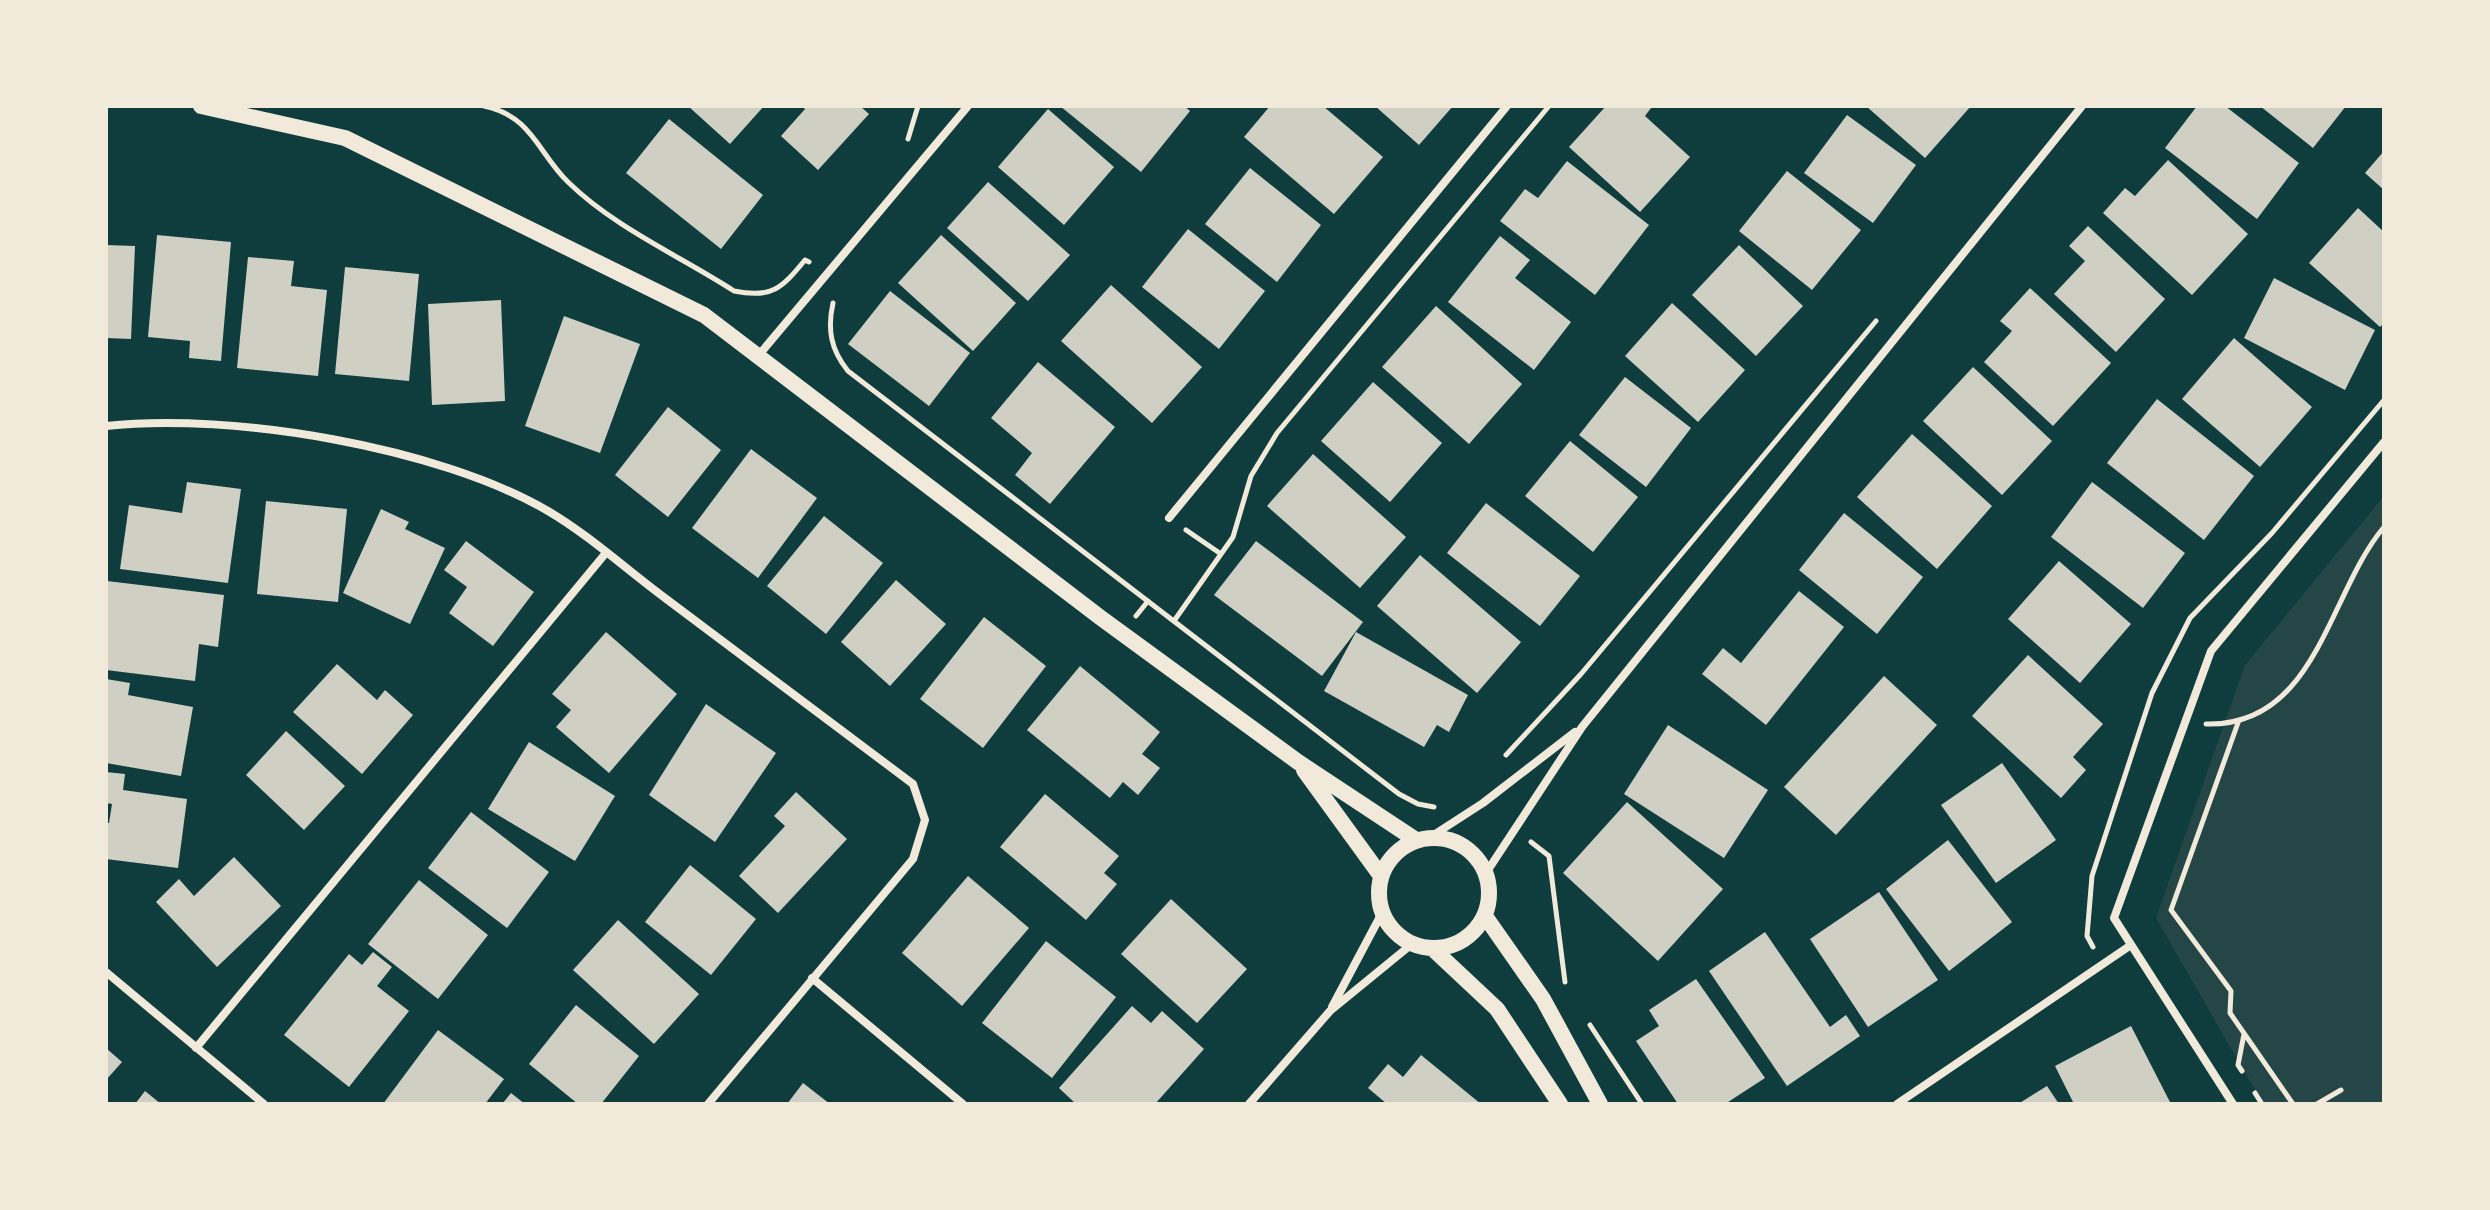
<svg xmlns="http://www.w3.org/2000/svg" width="2490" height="1210" viewBox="0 0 2490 1210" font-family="'IBM Plex Sans',sans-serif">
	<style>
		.green { fill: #244646 }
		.building { fill: #cfcfc3 }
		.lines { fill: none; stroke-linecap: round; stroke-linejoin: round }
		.path { stroke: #f1e9da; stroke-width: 5 }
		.minor { stroke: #f1e9da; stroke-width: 8 }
		.secondary { stroke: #f1e9da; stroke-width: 16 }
	</style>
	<rect width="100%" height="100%" fill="#0f3d3e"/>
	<path class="green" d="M2384 496V1104H2263L2156 918 2245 665Z"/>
	<path class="building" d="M688 106H764L730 144Z
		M802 106H860L869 114 818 170 781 136 805 109Z
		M1060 106H1184L1190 111 1141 172Z
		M1270 106H1323L1383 157 1334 214 1244 137Z
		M1375 106H1453L1419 145Z
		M1606 106H1649L1651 108 1645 116 1690 157 1640 212 1569 147Z
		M1866 106H1971L1925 158Z
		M2197 106H2225L2299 163 2257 219 2165 148Z
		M2260 106H2346L2313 148Z
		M1048 109 1114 167 1064 225 998 167Z
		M1847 115 1916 165 1873 223 1804 173Z
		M669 119 763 195 721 249 626 173Z
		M2384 151V190L2365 173Z
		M2168 160 2248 234 2192 295 2103 213 2125 188 2135 196Z
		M1567 161 1649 225 1595 295 1500 221 1525 189 1538 198Z
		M1250 168 1321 225 1277 282 1205 224Z
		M1787 171 1861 230 1812 290 1739 231Z
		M988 182 1070 255 1028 301 947 228Z
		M2358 208 2384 232V323L2380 327 2309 263Z
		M2088 226 2165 299 2116 352 2054 294 2085 261 2069 246Z
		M1188 229 1265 291 1219 349 1142 287Z
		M157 235 231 242 221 361 189 358 190 341 148 337Z
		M941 235 1016 303 973 351 898 283Z
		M1500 236 1530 260 1515 278 1571 322 1534 370 1448 302Z
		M106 245 135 246 131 339 106 338Z
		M1739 245 1803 306 1756 356 1692 295Z
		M248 257 294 261 291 286 327 290 318 376 237 368Z
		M345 267 419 274 409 381 335 374Z
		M2274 278 2375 330 2345 390 2244 338Z
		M1111 285 1202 367 1152 423 1061 341Z
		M2030 288 2111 363 2053 426 1984 362 2012 331 2000 321Z
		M890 291 970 353 929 406 848 344Z
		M501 300 505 401 432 405 428 304Z
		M1672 303 1745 370 1698 422 1625 356Z
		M1436 306 1522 384 1469 444 1382 367Z
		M564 316 640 344 600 453 525 426Z
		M2234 338 2312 407 2260 467 2182 399Z
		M1038 362 1115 427 1050 504 1015 475 1032 453 991 418Z
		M1973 367 2052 441 2002 495 1923 421Z
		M1625 377 1691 428 1646 487 1579 435Z
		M1373 382 1442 443 1390 502 1321 441Z
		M2157 399 2254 476 2204 540 2107 463Z
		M668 407 721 450 668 517 615 475Z
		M1912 434 1992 506 1937 569 1857 497Z
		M1570 441 1638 497 1593 552 1525 496Z
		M751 449 817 498 758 578 692 528Z
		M1313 454 1406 537 1360 588 1267 506Z
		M187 482 241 489 228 583 120 569 129 505 182 513Z
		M2092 482 2185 553 2143 608 2051 537Z
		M266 501 347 509 338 602 257 594Z
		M1486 503 1580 576 1540 626 1447 553Z
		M381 509 409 522 405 529 445 548 410 624 343 593Z
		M1844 513 1923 577 1877 634 1799 570Z
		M824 516 883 563 826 634 767 586Z
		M466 541 534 592 493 646 449 613 467 587 444 570Z
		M1256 541 1363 622 1322 676 1214 595Z
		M1420 555 1521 642 1477 693 1377 606Z
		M2059 561 2131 624 2080 683 2008 619Z
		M896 580 946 624 890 686 841 642Z
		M107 581 224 595 218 647 199 644 195 681 106 670Z
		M1799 591 1844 627 1766 725 1702 674 1723 648 1741 663Z
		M984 617 1046 666 983 748 920 699Z
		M606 632 677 694 609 773 556 727 571 710 552 694Z
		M1356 632 1468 695 1449 732 1437 725 1424 747 1324 691Z
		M2028 655 2103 724 2073 757 2086 770 2061 798 1972 716Z
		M337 664 377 700 385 690 413 715 362 774 293 712Z
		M1080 666 1160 732 1142 754 1160 768 1138 795 1123 782 1110 798 1027 730Z
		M1884 676 1937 725 1836 835 1784 787Z
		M106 679 130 683 128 695 193 707 181 776 106 763Z
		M706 704 776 753 715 842 649 795Z
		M1668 725 1768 790 1724 858 1624 794Z
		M286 731 345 786 304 830 246 775Z
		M529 742 615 796 575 861 488 809Z
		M2002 763 2056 840 1996 883 1941 805Z
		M106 772 125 774 123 790 187 799 178 868 106 859V823H109L112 804 106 803Z
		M796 792 847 839 778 913 739 876 785 826 774 816Z
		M1045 794 1119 856 1104 873 1117 884 1086 920 1000 847Z
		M1627 802 1723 889 1658 961 1563 873Z
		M471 812 549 872 507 928 428 868Z
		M1948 840 2012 922 1949 971 1886 889Z
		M234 857 281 906 217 967 156 902 179 879 194 896Z
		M690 865 756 919 711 975 645 922Z
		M968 876 1029 928 962 1006 902 953Z
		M419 880 488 935 438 999 368 944Z
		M1879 892 1938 980 1868 1027 1810 939Z
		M1171 899 1247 969 1197 1023 1121 954Z
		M618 920 699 994 654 1044 573 970Z
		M1765 932 1830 1027 1846 1015 1860 1036 1787 1086 1709 971Z
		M1046 941 1116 997 1052 1078 982 1023Z
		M373 952 392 967 377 986 409 1011 349 1087 284 1035 349 954 362 965Z
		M1696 979 1765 1078 1725 1104H1678L1636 1041 1659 1026 1649 1010Z
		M576 1005 639 1056 601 1104H578L529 1064Z
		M1132 1006 1151 1023 1162 1011 1204 1049 1155 1104H1076L1059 1088Z
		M2131 1026 2171 1104H2074L2055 1066Z
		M438 1030 504 1079 485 1104H383Z
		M106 1048 122 1062 106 1080Z
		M1421 1055 1481 1104H1387L1368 1088 1388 1064 1403 1077Z
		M803 1083 830 1104H787Z
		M2047 1086 2059 1104H2018Z
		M145 1091 161 1104H135Z
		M511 1093 525 1104H502Z"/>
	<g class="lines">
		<path class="path" d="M484 106C532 116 538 153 568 182 615 228 680 256 734 291 772 299 782 288 805 260L809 262
			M908 139 918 106
			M833 303C827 330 831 350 848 371L1399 794 1418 804 1434 807
			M1186 530 1221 554
			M1136 616 1148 601
			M1174 621 1233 537 1251 476 1277 433 1549 106
			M2239 720 2171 910 2231 991 2230 1013 2293 1104
			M2206 724C2317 727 2328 593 2384 527
			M1506 755 1581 674 1876 321
			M1531 842 1549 856 1565 982
			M2093 947 2087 936 2092 876 2152 693 2190 618 2272 533 2384 400
			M1590 1025 1642 1104
			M2242 1071 2238 1065 2244 1034
			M2255 1093 2262 1104
			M2317 1104 2341 1090"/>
		<path class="minor" d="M758 356 968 106
			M106 426C231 412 439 447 548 511 589 535 627 570 665 598 748 660 830 722 913 784L925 820 913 859 708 1104
			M1169 518 1507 106
			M1432 836 1483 803 1575 732
			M1486 873 1582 727 2082 106
			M106 972 264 1104
			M812 978 963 1104
			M1332 1007 1382 913
			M196 1048 605 554
			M1249 1104 1330 1011 1412 944
			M1897 1104 2131 945
			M2233 1104 2114 918 2211 651 2384 442"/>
		<path class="secondary" d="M201 106 345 138 704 315 1101 618 1298 762 1416 840
			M1304 770 1381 876
			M1379 893a55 55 0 1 1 110 0a55 55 0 1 1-110 0Z
			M1485 916 1543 999 1600 1104
			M1433 949 1497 1009 1560 1104"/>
	</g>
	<rect width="2490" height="1210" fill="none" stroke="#f1e9da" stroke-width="216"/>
</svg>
